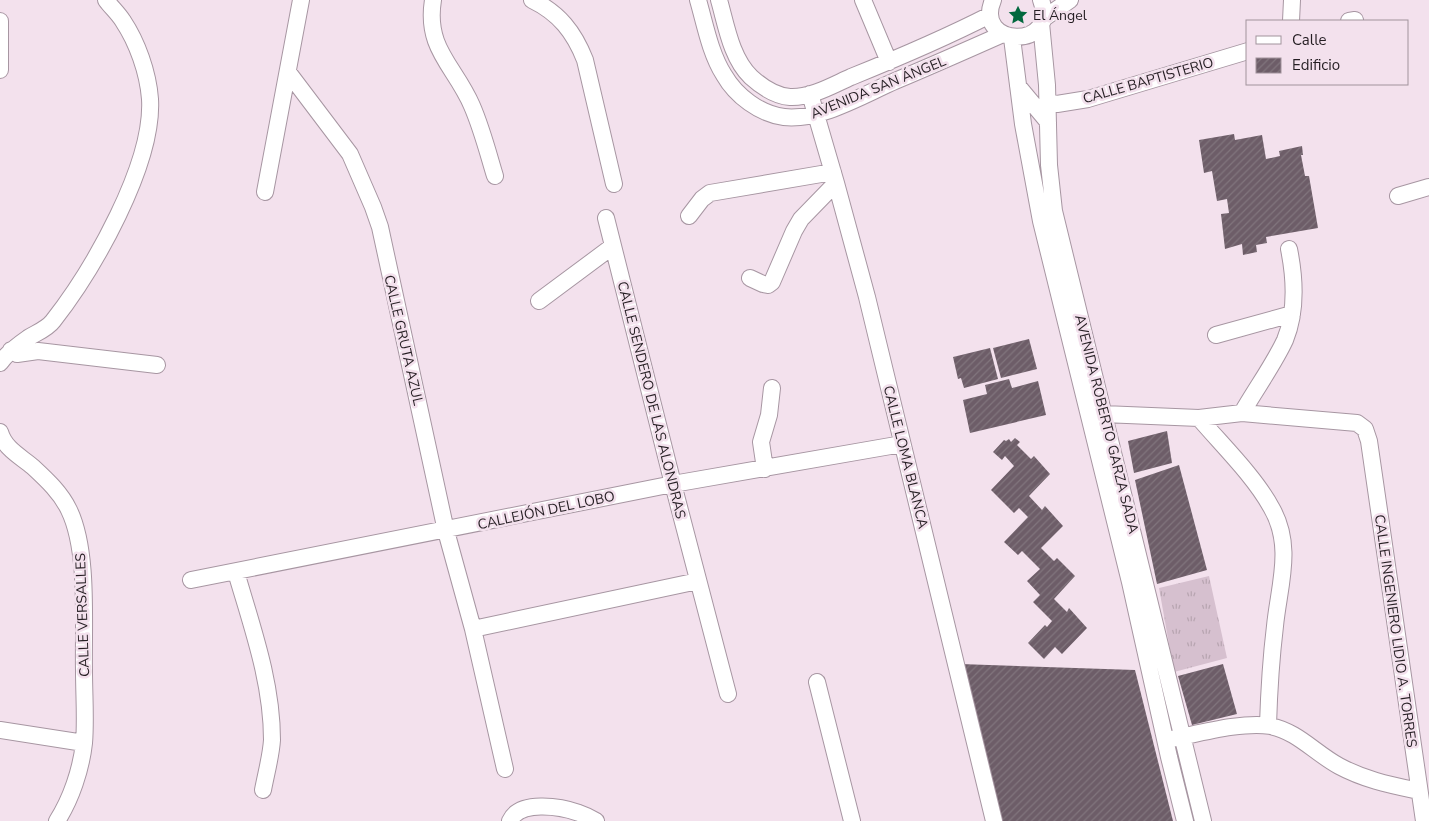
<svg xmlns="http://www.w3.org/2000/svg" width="1429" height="821" viewBox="0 0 1429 821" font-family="'Nunito Sans',sans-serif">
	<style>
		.grass { fill: url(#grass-tufts) }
		.building { fill: url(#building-hatch) }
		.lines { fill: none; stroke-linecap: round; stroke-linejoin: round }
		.minor-casing { stroke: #a796a2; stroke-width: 18 }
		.minor { stroke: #fff; stroke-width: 16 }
		.labels { text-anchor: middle; stroke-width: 5; stroke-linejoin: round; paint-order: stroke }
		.poi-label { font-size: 14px; fill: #251e23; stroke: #f3e1ed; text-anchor: start }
		.street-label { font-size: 14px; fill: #251e23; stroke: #f3e1ed }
	</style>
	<defs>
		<pattern id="grass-tufts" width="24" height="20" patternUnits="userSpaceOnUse" patternTransform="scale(1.25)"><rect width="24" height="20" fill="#d6c0cf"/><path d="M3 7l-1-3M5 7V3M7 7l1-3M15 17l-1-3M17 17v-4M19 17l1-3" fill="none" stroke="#b8a5b1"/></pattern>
		<pattern id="building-hatch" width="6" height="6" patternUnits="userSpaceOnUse" patternTransform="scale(1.25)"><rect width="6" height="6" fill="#6d5d68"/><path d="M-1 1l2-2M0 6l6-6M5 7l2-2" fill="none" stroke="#81757d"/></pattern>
	</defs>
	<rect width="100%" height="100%" fill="#f3e1ed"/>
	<path class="grass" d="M1209 576 1227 658 1174 672 1159 588Z"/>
	<path class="building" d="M1234 134 1235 140 1262 135 1266 159 1280 156 1279 151 1302 146 1303 155H1301L1305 176H1309L1318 228 1266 237 1267 243 1256 245 1257 252 1243 255 1242 244 1225 249 1221 214 1229 213 1227 199 1217 201 1212 171 1204 173 1199 140Z
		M1029 339 1037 369 1001 378 993 348Z
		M990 348 998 379 964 388 961 378 958 379 953 357Z
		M1009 379 1012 388 1038 381 1046 415 970 433 963 400 987 394 985 385Z
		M1167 431 1172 463 1134 473 1128 441Z
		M1015 438 1020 442 1017 445 1031 459 1034 456 1050 474 1029 496 1042 510 1045 506 1063 526 1041 548 1054 561 1057 558 1075 576 1054 599 1067 612 1069 608 1087 628 1062 654 1055 647 1044 659 1028 643 1045 625 1047 627 1052 621 1033 602 1040 595 1027 581 1040 569 1022 551 1018 555 1004 542 1028 517 1019 508 1014 513 991 490 1014 466 1005 456 1002 460 993 452 1004 440 1006 441 1009 439 1011 442Z
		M1179 465 1207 570 1157 584 1135 480Z
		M960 664 1135 670 1173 821H1000Z
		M1223 664 1237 714 1192 725 1178 676Z"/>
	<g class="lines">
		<defs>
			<path id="minor" d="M433 0C425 49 455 66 472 106 482 129 488 153 495 176
				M532 0C559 13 574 32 585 60L614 184
				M698 0C705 24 710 53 724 75 736 96 760 114 784 117 820 121 863 95 895 81 931 66 967 50 1003 34
				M719 0C726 24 731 58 751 77 762 87 775 96 790 97 811 98 833 85 851 77 898 58 945 38 990 15
				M863 0 889 62
				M993 0C973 48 1060 50 1041 0
				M1043 19 1070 0
				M0 21V70
				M1291 21 1292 0
				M1349 21 1355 20
				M1041 23 1047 85 1049 165 1054 211 1203 821
				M1012 38 1023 124 1041 221 1130 582 1169 757 1185 821
				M288 72 350 154 373 207 380 227 446 531 473 629 698 581
				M1018 86 1048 122
				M810 94 836 183 867 297 994 821
				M1048 102 1057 104 1088 99 1248 51
				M265 192 301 0
				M1398 196 1429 187
				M689 216 702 199 710 193 833 172
				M606 218 673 484 728 694
				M750 278 763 284 768 285 772 282 794 231 801 219 836 183
				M539 301 613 246
				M1216 335 1292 314
				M11 350 17 354 38 351 157 365
				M0 363C7 353 18 345 28 338 36 333 47 329 53 321 93 270 154 164 150 99 148 72 137 42 123 21 118 13 111 7 106 0
				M1242 413C1255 390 1274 364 1285 340 1297 311 1295 279 1289 249
				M1103 414 1199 418 1242 413 1357 423 1365 429 1369 441 1424 821
				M1199 418C1222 445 1254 476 1271 507 1294 546 1279 585 1275 626 1271 659 1269 692 1268 725
				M0 432C5 449 20 456 33 467 47 480 61 493 69 510 89 551 83 625 84 671 84 695 86 720 84 743 81 770 71 799 57 821
				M765 469 761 442 769 415 772 388
				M236 572C252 627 272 682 272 740 271 756 266 774 263 790
				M191 580 673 484 902 444
				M473 629 505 769
				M817 682 852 821
				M0 730 84 743
				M1171 739C1197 734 1244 721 1270 726 1297 731 1315 753 1339 766 1365 780 1391 785 1419 791
				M510 821C519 800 560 806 579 813 585 815 591 818 596 821"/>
		</defs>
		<use href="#minor" class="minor-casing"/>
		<use href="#minor" class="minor"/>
	</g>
	<defs>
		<symbol id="sight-bare" viewBox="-9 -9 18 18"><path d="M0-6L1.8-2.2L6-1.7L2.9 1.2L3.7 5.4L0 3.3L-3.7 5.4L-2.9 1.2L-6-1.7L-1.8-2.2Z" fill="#02683e" stroke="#f3e1ed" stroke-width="2.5" paint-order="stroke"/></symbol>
	</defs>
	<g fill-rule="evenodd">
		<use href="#sight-bare" x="1004" y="1" width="28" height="28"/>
	</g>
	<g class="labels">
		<g class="poi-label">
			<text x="1033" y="20">El Ángel</text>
		</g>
		<g class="street-label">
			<text transform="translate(1148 80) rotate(-16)" y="5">CALLE BAPTISTERIO</text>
			<text transform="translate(878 87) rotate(-22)" y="5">AVENIDA SAN ÁNGEL</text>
			<text transform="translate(404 340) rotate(77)" y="5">CALLE GRUTA AZUL</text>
			<text transform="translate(652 400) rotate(76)" y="5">CALLE SENDERO DE LAS ALONDRAS</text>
			<text transform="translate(1107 424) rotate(76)" y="5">AVENIDA ROBERTO GARZA SADA</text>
			<text transform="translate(906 457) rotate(76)" y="5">CALLE LOMA BLANCA</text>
			<text transform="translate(546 510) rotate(-12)" y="5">CALLEJÓN DEL LOBO</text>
			<text transform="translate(82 615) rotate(-92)" y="5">CALLE VERSALLES</text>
			<text transform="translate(1396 631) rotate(82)" y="5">CALLE INGENIERO LIDIO A. TORRES</text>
		</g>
	</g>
	<rect x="1246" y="20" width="162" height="65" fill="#f3e1ed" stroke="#a1939c"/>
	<rect x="1256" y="36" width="25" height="8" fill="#ffffff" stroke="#a1939c"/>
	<text x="1292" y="45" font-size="15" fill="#251e23">Calle</text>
	<rect x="1256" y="58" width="25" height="15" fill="url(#building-hatch)" stroke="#a1939c"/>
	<text x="1292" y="70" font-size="15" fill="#251e23">Edificio</text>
</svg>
